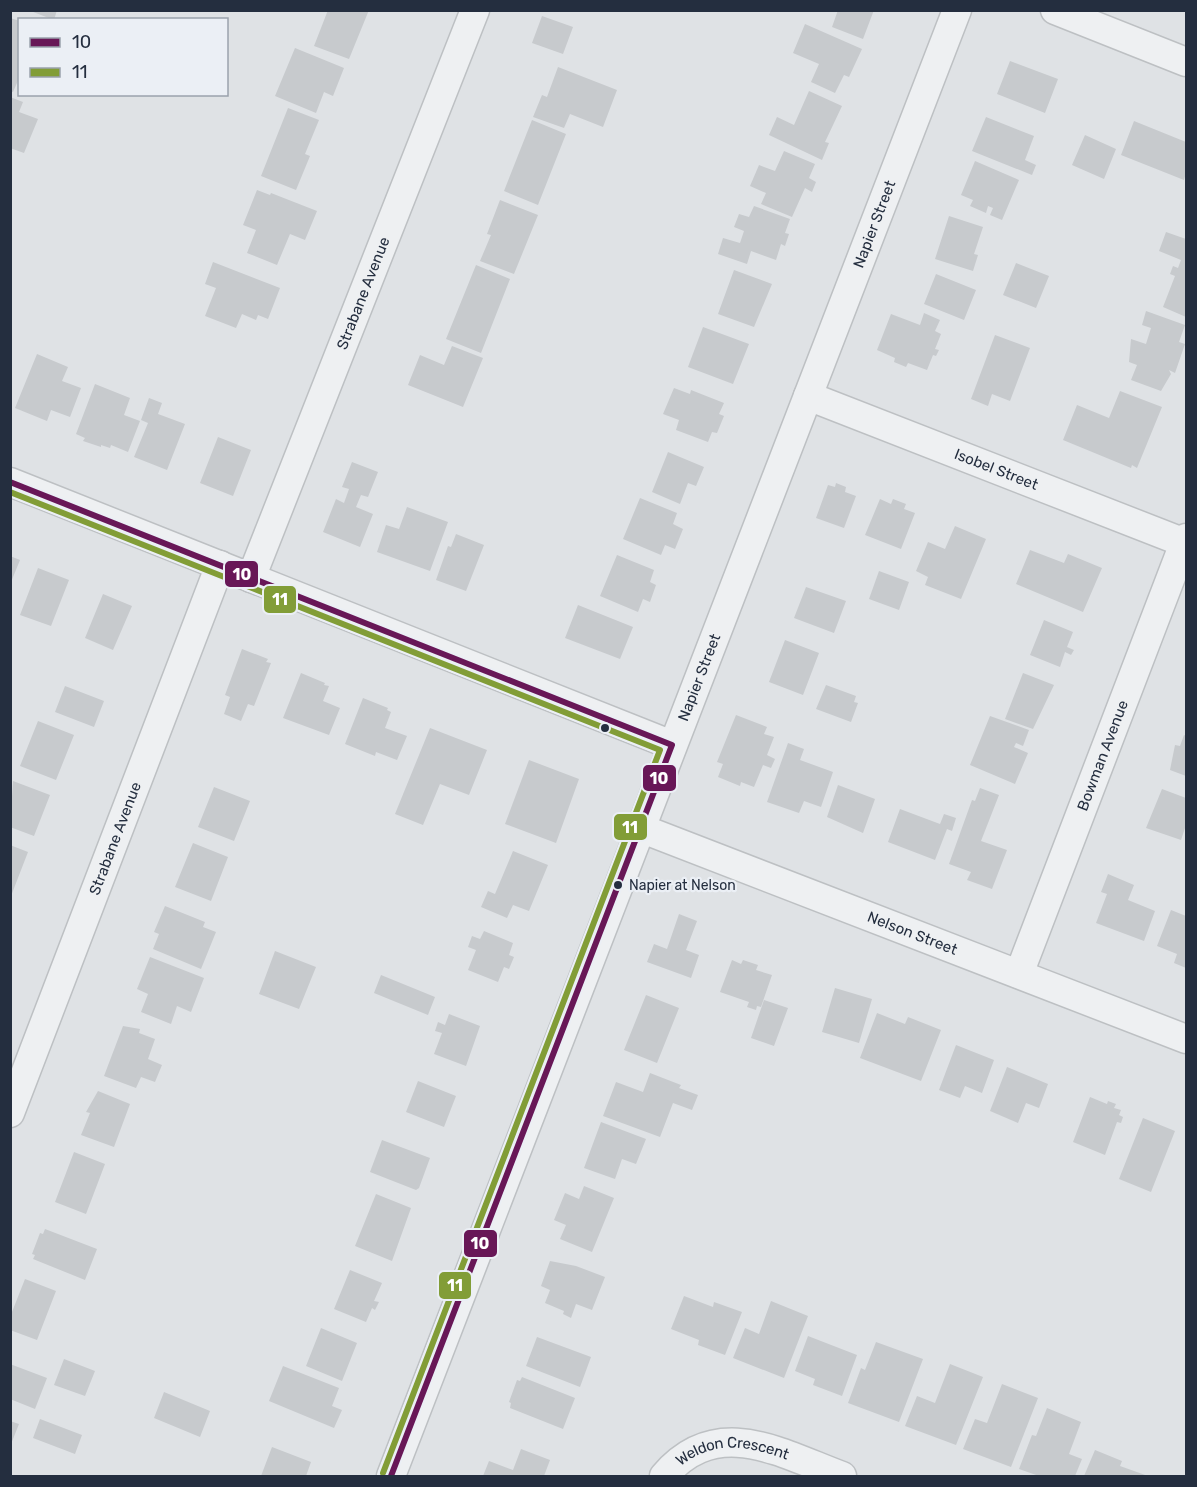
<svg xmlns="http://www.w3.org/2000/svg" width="1197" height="1487" viewBox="0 0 1197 1487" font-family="Rubik,sans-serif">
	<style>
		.building { fill: #c7cacd }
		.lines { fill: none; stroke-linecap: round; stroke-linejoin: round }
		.minor-casing { stroke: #bdc0c3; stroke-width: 31 }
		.minor { stroke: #eef0f2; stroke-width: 28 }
		.bus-1-casing { stroke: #ebeff5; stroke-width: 10 }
		.bus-2-casing { stroke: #ebeff5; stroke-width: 10 }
		.bus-1 { stroke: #681757; stroke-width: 6 }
		.bus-2 { stroke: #829d37; stroke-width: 6 }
		.bus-dot { fill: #242e3f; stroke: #ebeff5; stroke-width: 2 }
		.labels { text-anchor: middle; stroke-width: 4.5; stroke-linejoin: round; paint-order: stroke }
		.bus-label { font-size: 14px; fill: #242e3f; stroke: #ebeff5; text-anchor: start }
		.street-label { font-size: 15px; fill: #242e3f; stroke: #ebeff5 }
		.line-badge { stroke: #ebeff5; stroke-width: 2 }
		.badge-label { font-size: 16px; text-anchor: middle; font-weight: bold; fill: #fff }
	</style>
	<rect width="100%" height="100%" fill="#dfe2e5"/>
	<path class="building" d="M28 10H57L54 20Z
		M328 10H369L349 59 314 46Z
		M838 10H874L863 39 832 27Z
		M542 16 573 27 563 54 532 43Z
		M10 18 20 21V76L13 92 10 91Z
		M805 24 862 49 849 77 844 75 835 93 811 82 819 64 793 53Z
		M295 48 344 68 333 96 324 92 316 113 275 96Z
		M1010 61 1058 79 1045 113 997 94Z
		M558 67 617 90 603 127 570 114 564 128 533 117 542 95 547 97Z
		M809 91 842 106 825 142 829 143 822 160 769 135 777 117 794 125Z
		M10 97 23 102 19 112 38 119 24 153 10 148Z
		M288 108 319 120 305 154 310 156 296 190 261 176Z
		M986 117 1034 136 1025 160 1036 165 1032 175 972 151Z
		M532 120 566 134 538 205 504 191Z
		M1134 121 1186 142V173L1184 180 1121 155Z
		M1085 135 1116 149 1104 179 1072 165Z
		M784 151 815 164 809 178 816 182 812 192 805 188 792 217 761 204 766 193 750 186 759 165 775 171Z
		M975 161 1019 180 1002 220 990 215 993 208 988 206 986 213 970 206 973 200 961 195Z
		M257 190 270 195 271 193 317 211 305 240 290 234 277 265 247 253 256 230 243 225Z
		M500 200 538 215 514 274 480 261 491 235 487 234Z
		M754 206 790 219 785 233 789 234 785 246 781 244 776 260 751 251 747 264 718 254 723 238 740 243 744 231 734 227 739 214 749 217Z
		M949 216 983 227 974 254 978 255 973 271 935 259Z
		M1166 232 1186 239V317L1163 307 1175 276 1170 274 1173 266 1178 268 1181 260 1159 251Z
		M213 262 280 288 268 319 258 315 256 320 242 314 236 328 205 316 216 288 205 284Z
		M1016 263 1049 276 1036 308 1003 295Z
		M476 265 510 279 481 353 446 339Z
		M734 270 772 284 754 327 718 314Z
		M936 274 976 290 964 320 924 304Z
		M1146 311 1185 325 1179 342 1185 344 1175 373 1169 370 1171 374 1161 391 1131 380 1137 365 1129 362 1131 339 1146 344 1151 328 1142 325Z
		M924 313 940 320 935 331 941 334 935 349 939 350 936 356 933 355 927 370 908 363 906 367 894 362 895 358 877 350 891 314 920 325Z
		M703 327 749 344 733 384 688 367Z
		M995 335 1030 348 1010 401 992 394 988 406 971 399Z
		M452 346 483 358 463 407 408 385 420 355 444 365Z
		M37 354 68 367 62 381 81 388 70 417 51 410 47 421 15 408Z
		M95 384 130 398 124 415 140 421 128 452 111 445 110 448 101 445V447L83 441 85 438 76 434Z
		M674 388 690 394 691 390 724 403 719 414 724 416 717 433 712 432 708 442 676 430 679 420 663 414Z
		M1120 391 1162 407 1137 468 1132 465 1131 468 1063 440 1077 405 1109 418Z
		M149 398 162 403 158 414 185 424 167 470 134 457 148 423 141 420Z
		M218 437 251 450 233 496 200 483Z
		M668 452 704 467 696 486 688 483 680 504 652 492Z
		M352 462 378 472 368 497 361 495 356 507 373 514 360 547 323 532 336 499 344 503 349 489 342 487Z
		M836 483 846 487 845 492 856 496 844 528 816 518 828 485 835 487Z
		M640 498 677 513 673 524 683 529 675 549 665 545 661 555 623 539Z
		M880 499 891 504 893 499 906 504 904 509 915 513 901 549 865 535Z
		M407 507 448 522 430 571 377 552 386 525 399 529Z
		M955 526 986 539 961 599 925 585 928 577 916 571 928 542 945 549Z
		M456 534 484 545 466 591 436 580 448 546 451 547Z
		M1030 550 1064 563 1068 554 1102 568 1083 612 1016 584Z
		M617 555 654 570 650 582 656 585 650 602 643 599 638 612 600 596Z
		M10 556 20 560 11 582H10Z
		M38 568 69 580 51 626 20 615Z
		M879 571 909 582 899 610 869 599Z
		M806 587 846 601 834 633 794 618Z
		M103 594 132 606 113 650 85 638Z
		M578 605 633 627 620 659 565 638Z
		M1044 620 1073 632 1067 647 1074 650 1071 655 1065 652 1060 667 1030 655Z
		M785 640 819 653 803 695 769 682Z
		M242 649 268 659 266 662 271 663 254 706 248 704 241 721 224 714 230 697 225 695Z
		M301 673 325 683 324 685 329 686 323 701 340 708 329 735 283 718Z
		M1023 673 1054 685 1033 729 1005 719Z
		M826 685 856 696 854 702 858 703 851 722 816 709Z
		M65 686 104 701 94 727 55 712Z
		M363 698 388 708 387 710 391 712 385 728 407 736 397 760 376 752 375 756 345 744Z
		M736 715 767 727 764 734 774 737 767 755 775 759 771 768 763 765 754 787 741 782 740 786 718 777 723 764 717 762Z
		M990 716 1029 730 1023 746 1016 743 1014 747 1028 753 1015 784 970 765Z
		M38 721 74 735 56 780 20 766Z
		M430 728 487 750 469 795 440 784 423 825 395 814Z
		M1184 735 1186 736V776L1170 770 1175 745 1180 746Z
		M788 743 804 749 800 760 833 772 821 807 804 801 799 813 767 802Z
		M529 760 579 779 556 843 505 824Z
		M13 781 50 795 34 836 10 827Z
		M838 785 875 799 863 833 827 817Z
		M214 787 250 801 234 841 198 827Z
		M980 788 999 795 981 841 1007 850 992 889 967 880 971 872 949 864 972 800 975 801Z
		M1162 789 1186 798V825L1181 840 1146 828Z
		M900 809 940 824 944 814 956 818 952 831 947 829 935 860 888 842Z
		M193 843 228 857 211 901 175 887Z
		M10 845 28 852 11 896H10Z
		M513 851 548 865 529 911 513 905 507 918 481 907 488 891 495 894Z
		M1108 874 1134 885 1128 900 1155 911 1144 941 1096 923 1107 894 1101 892Z
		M165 906 205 922 203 927 216 932 201 969 153 949 159 934 154 932Z
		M1171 910 1186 916V968L1174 963 1177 954 1157 946Z
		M679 914 697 921 686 950 699 955 691 978 647 962 654 944 667 949Z
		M484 931 513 943 509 955 514 957 509 969 504 967 498 982 468 970 476 950 468 947 472 936 480 939Z
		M275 951 316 967 299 1009 259 994Z
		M150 957 204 978 191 1012 177 1006 171 1024 141 1012 148 994 137 989Z
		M732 960 741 964 743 960 758 965 756 970 772 975 761 1007 757 1006 756 1010 747 1007 749 1002 720 992Z
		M381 975 435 997 428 1015 374 993Z
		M835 988 872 999 859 1043 822 1032Z
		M646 995 679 1008 657 1063 624 1050Z
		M764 1000 788 1008 774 1046 751 1038Z
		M877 1013 905 1024 908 1017 941 1030 921 1081 860 1058Z
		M449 1014 480 1026 466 1066 434 1054 442 1033 435 1031 438 1022 445 1025Z
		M123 1026 140 1029 139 1033 155 1039 148 1059 162 1065 155 1082 141 1077 136 1088 104 1076Z
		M956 1045 994 1060 982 1093 965 1086 960 1098 939 1090Z
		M1007 1067 1048 1084 1039 1108 1026 1103 1018 1123 990 1111Z
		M650 1073 681 1085 679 1088 698 1095 692 1110 673 1103 660 1137 603 1116 616 1082 643 1092Z
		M418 1081 456 1096 444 1127 406 1112Z
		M98 1091 130 1104 114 1147 81 1135 90 1113 86 1112Z
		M1090 1097 1107 1104 1108 1101 1116 1104 1114 1108 1121 1110 1119 1115 1123 1117 1121 1123 1117 1122 1105 1155 1073 1142Z
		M1143 1118 1175 1131 1151 1192 1119 1179Z
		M601 1122 646 1139 636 1164 622 1159 615 1179 584 1168Z
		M382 1140 430 1158 419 1188 416 1190 370 1172Z
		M74 1152 105 1164 86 1214 55 1202Z
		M584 1186 614 1198 592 1252 560 1239 566 1225 554 1220 565 1193 579 1199Z
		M376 1194 411 1208 392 1261 355 1246Z
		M45 1229 97 1249 85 1280 33 1259 35 1255 32 1254 40 1233 43 1234Z
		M550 1261 576 1266 605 1277 592 1310 576 1304 571 1318 563 1314 564 1311 545 1303 550 1290 541 1286Z
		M350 1270 382 1283 374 1301 379 1302 375 1310 372 1308 366 1322 334 1309Z
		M25 1279 56 1291 37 1340 10 1330V1317Z
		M684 1296 713 1307 714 1302 742 1312 725 1355 698 1345 699 1340 671 1329Z
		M771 1301 808 1316 784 1378 733 1358 745 1328 759 1334Z
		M321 1328 357 1343 342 1381 306 1366Z
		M808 1336 857 1355 842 1396 813 1385 815 1379 795 1371Z
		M537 1337 591 1357 580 1387 526 1366Z
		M876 1342 923 1359 899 1422 848 1403 861 1368 865 1370Z
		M64 1359 95 1371 85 1396 54 1385Z
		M10 1364 47 1378 35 1409 10 1399Z
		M950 1364 983 1377 956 1445 905 1426 917 1396 935 1403Z
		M283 1366 339 1388 332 1406 342 1410 334 1428 269 1401Z
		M522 1377 575 1398 563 1429 510 1408 511 1403 509 1402 517 1380 520 1381Z
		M1002 1384 1038 1398 1011 1467 963 1449 975 1419 987 1423Z
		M164 1392 210 1411 200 1437 154 1418Z
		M1047 1408 1081 1422 1069 1454 1082 1459 1075 1476H1039L1019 1469 1032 1435 1036 1436Z
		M40 1419 82 1435 75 1454 33 1438Z
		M10 1421 19 1424 11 1444H10Z
		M272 1447 311 1462 306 1476H261Z
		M521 1449 550 1460 544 1476H483L489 1461 513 1470Z
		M1095 1450 1122 1461 1120 1466 1148 1476H1084Z"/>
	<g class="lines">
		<defs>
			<g id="minor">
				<path d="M1055 10 1186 62"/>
				<path id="s1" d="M808 396 1185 543"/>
				<path d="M10 482 672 745"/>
				<path id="s2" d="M251 578 475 10"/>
				<path id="s3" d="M640 828 1186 1039"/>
				<path id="s4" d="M1019 974 1186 538"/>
				<path id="s5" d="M10 1113 220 565"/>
				<path id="s6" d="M391 1476 957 10"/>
				<path id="s7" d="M664 1476C717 1414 780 1453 842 1476"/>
			</g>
		</defs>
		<use href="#minor" class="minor-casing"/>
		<use href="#minor" class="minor"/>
		<defs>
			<path id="bus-1" d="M10 482 672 745 391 1476"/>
			<path id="bus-2" d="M10 492 660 750 383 1473"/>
		</defs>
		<use href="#bus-1" class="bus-1-casing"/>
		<use href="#bus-2" class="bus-2-casing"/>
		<use href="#bus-1" class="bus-1"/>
		<use href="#bus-2" class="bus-2"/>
	</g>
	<g class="bus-dot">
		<circle cx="605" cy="728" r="5"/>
		<circle cx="618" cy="885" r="5"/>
	</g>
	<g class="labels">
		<g class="bus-label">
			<text x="629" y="890">Napier at Nelson</text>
		</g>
		<g class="street-label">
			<text dy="5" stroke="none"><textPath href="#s6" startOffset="1342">Napier Street</textPath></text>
			<text dy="5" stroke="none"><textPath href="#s2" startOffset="306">Strabane Avenue</textPath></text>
			<text dy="5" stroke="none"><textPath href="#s1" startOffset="202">Isobel Street</textPath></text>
			<text dy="5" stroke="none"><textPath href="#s6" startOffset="856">Napier Street</textPath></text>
			<text dy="5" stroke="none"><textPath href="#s4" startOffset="234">Bowman Avenue</textPath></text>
			<text dy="5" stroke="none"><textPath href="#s5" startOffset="294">Strabane Avenue</textPath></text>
			<text dy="5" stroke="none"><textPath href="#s3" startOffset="292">Nelson Street</textPath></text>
			<text dy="5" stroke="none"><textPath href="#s7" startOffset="78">Weldon Crescent</textPath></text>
		</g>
	</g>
	<g class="line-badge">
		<rect x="224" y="560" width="35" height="28" rx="6" fill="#681757"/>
		<rect x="263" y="585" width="34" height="29" rx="6" fill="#829d37"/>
		<rect x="642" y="764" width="35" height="28" rx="6" fill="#681757"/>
		<rect x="613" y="813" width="35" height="28" rx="6" fill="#829d37"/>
		<rect x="463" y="1229" width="35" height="29" rx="6" fill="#681757"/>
		<rect x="438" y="1271" width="34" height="29" rx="6" fill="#829d37"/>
	</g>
	<g class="badge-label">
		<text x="242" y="580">10</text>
		<text x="280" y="605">11</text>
		<text x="659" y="784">10</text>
		<text x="630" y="833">11</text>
		<text x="480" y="1249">10</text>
		<text x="455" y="1291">11</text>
	</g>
	<rect width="1197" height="1487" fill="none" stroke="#242e3f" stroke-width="24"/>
	<rect x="18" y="18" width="210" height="78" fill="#ebeff5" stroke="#9ba2ac" stroke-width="1.5"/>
	<rect x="30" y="38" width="30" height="9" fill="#681757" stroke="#9ba2ac" stroke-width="1.5"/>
	<text x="72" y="48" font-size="18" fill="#242e3f">10</text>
	<rect x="30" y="68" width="30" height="9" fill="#829d37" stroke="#9ba2ac" stroke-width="1.5"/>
	<text x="72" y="78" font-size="18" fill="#242e3f">11</text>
</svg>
